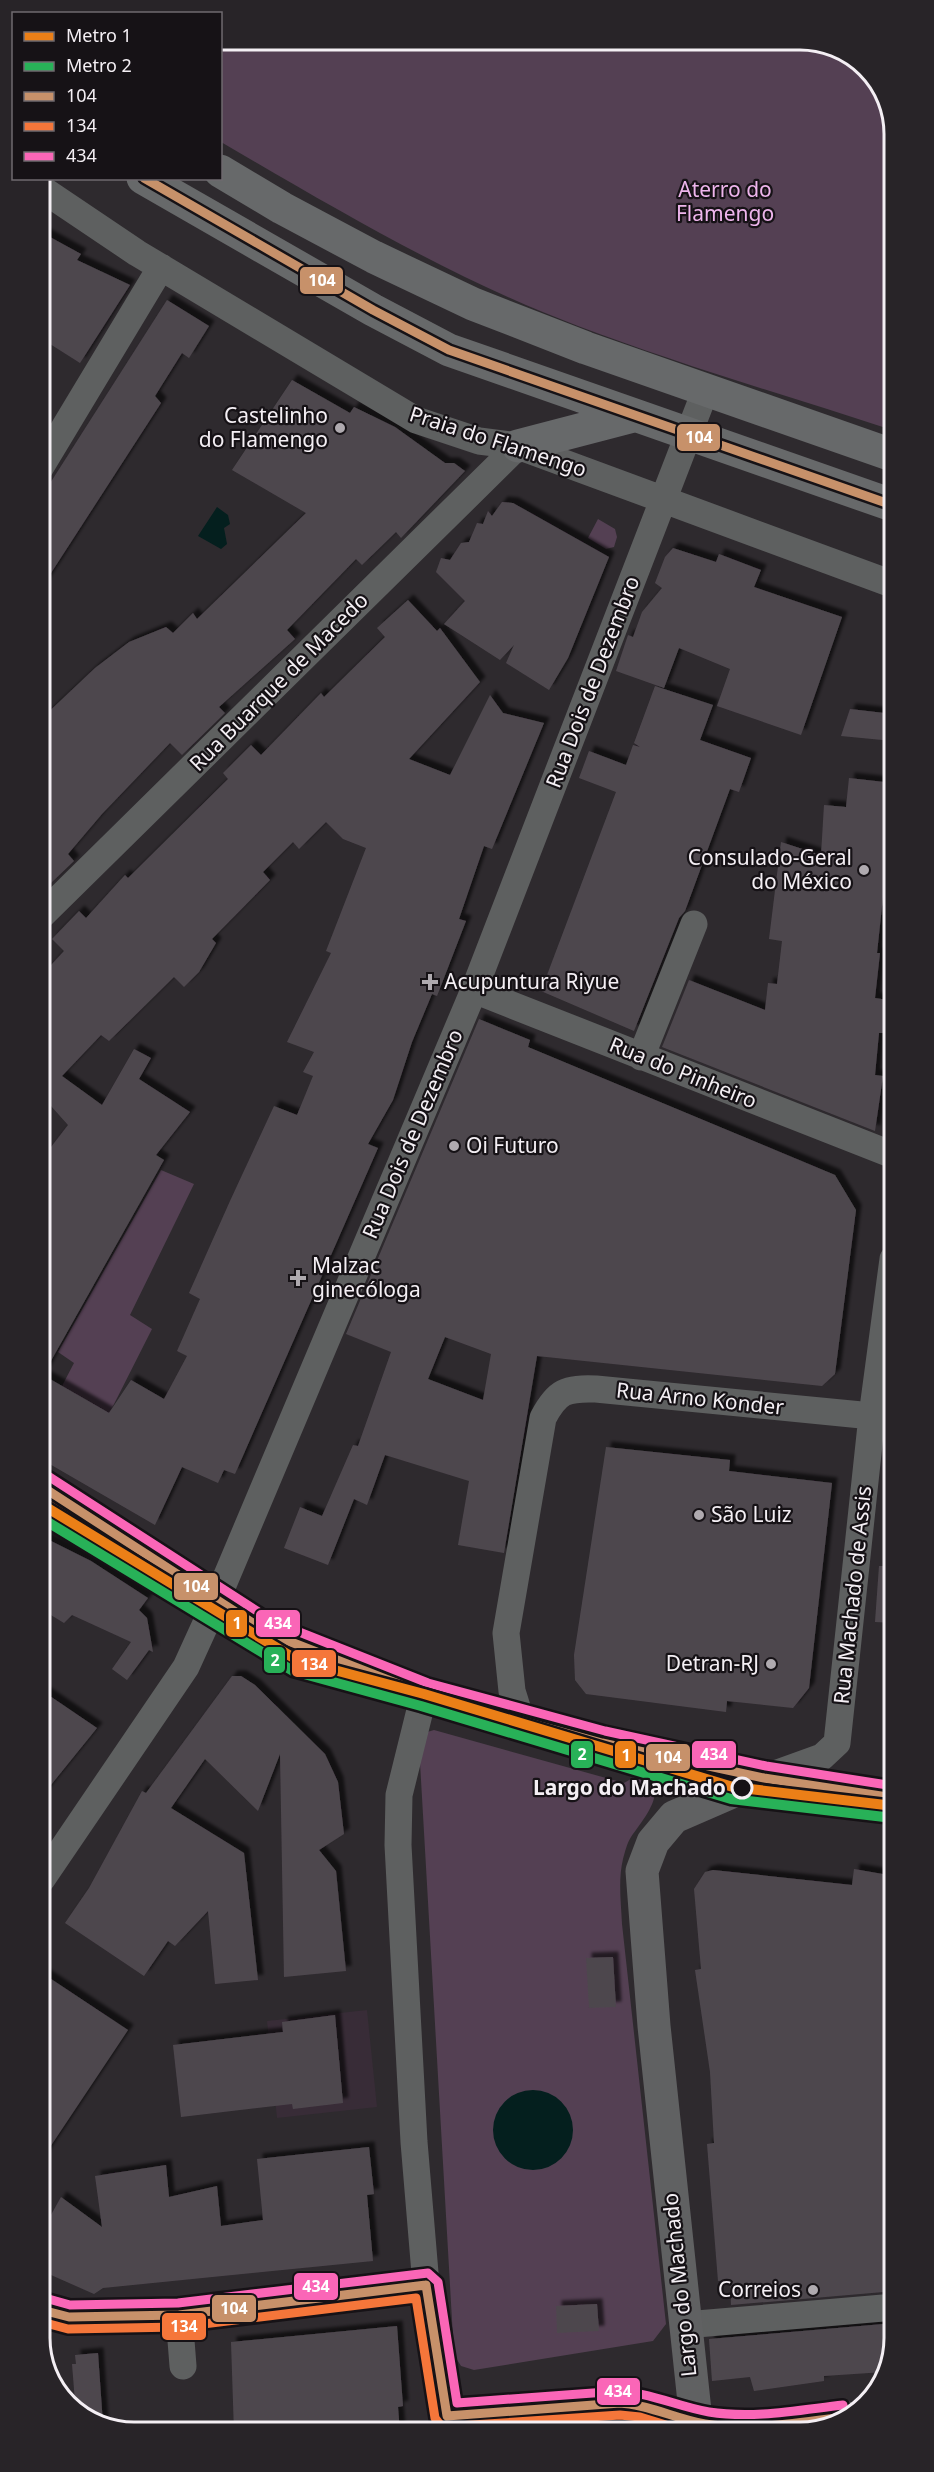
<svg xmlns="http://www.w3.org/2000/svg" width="934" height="2472" viewBox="0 0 934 2472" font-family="'Noto Sans',sans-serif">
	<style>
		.built { fill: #382c37 }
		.green { fill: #544053 }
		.water { fill: #041f1e }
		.building { fill: #4e474e; fill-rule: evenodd; filter: url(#shadow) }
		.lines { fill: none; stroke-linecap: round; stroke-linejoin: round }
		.street { stroke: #5e6060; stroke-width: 27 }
		.secondary { stroke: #606162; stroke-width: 33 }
		.primary { stroke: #67696a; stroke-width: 33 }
		.bus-1-casing { stroke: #161216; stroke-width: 14 }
		.bus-2-casing { stroke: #161216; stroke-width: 14 }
		.bus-3-casing { stroke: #161216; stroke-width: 14 }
		.bus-1 { stroke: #c7916a; stroke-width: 9 }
		.bus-2 { stroke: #f5763a; stroke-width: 9 }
		.bus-3 { stroke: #fa66b7; stroke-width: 9 }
		.metro-1-casing { stroke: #161216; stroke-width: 15 }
		.metro-2-casing { stroke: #161216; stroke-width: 15 }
		.metro-1 { stroke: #eb7f17; stroke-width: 10 }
		.metro-2 { stroke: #28b158; stroke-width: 10 }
		.poi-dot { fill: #afaaaf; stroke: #161216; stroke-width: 2 }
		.stop-dot { fill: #161216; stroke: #f4eff4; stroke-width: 3 }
		.labels { text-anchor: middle; stroke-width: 4.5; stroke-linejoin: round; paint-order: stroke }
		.park-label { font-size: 21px; fill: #eeb5ec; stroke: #161216 }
		.poi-label { font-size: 21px; fill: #f4eff4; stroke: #161216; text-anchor: end }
		.street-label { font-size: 21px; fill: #f4eff4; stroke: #161216 }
		.stop-label { font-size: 21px; font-weight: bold; fill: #f4eff4; stroke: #161216; text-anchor: end }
		.rim { fill: none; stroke: #f4eff4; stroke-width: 3 }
		.line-badge { stroke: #161216; stroke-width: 2 }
		.badge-label { font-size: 16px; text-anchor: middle; font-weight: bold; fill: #fff }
	</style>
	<defs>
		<filter id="shadow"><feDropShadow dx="5.5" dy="-5.5" stdDeviation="1.5" flood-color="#0009"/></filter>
	</defs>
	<rect width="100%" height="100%" fill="#2e2a2e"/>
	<path class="built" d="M367 2010 377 2107 277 2118 267 2021Z"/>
	<path class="green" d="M221 39H807L863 62 892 108V430C788 396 681 365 578 326 453 279 336 209 221 142Z
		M598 519 615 529 617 537 614 547 606 549 588 538Z
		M161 1170 194 1184 130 1315 152 1329 109 1414 62 1386 74 1363 58 1352Z
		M434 1730 624 1783 636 1776C675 1783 643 1820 631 1837 627 1843 625 1852 623 1859 618 1880 621 1902 622 1924L666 2324 653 2341 474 2370 461 2366 454 2355 419 1745 424 1733Z"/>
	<path class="water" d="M217 507 228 515 230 524 224 528 227 544 221 549 198 536Z
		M493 2130a40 40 0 1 1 80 0a40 40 0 1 1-80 0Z"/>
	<path class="building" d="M39 231 81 254 77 260 130 285 80 363 39 337Z
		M167 300 209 326 189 358 182 353 155 396 161 403 40 590V499Z
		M292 380 350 413 354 407 395 427 445 463H454L465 471 401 538 396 532 362 565 356 559 287 630 295 639 219 707 225 713 182 755 170 743 102 814 68 854 74 861 51 883 40 874V720L95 668 129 642 166 627 173 633 193 613 197 619 306 513 232 470Z
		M502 502 513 503 609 557 568 658 549 690 506 663 514 645 500 660 444 624 465 601 436 572 441 558 450 560 461 543 469 542 477 523 483 524 488 511 492 516Z
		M673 548 716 562 719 554 761 570 754 587 842 617 801 735 717 706 730 669 679 648 664 688 616 671 628 635 633 637 642 612 662 588 655 583 665 557Z
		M408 600 437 631 440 628 480 682 409 759 450 775 490 695 503 713 544 723 492 849 484 846 459 919 466 921 437 996 432 994 412 1042 393 1100 368 1144 378 1148 235 1474 224 1470 218 1483 182 1467 155 1525 41 1459V1160L68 1125 43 1097 41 1099 40 977 64 951 52 939 79 911 86 918 125 875 128 878 228 779 223 773 251 745 261 755 321 693 324 697 385 637 377 628ZM326 822 343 839 366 848 326 951 331 953 287 1042 314 1052 303 1072 313 1076 297 1115 274 1106 230 1201 189 1293 200 1299 177 1351 187 1356 164 1399 131 1380 109 1413 43 1375 164 1160 156 1155 190 1112 139 1079 151 1058 134 1049 102 1105 62 1076 101 1035 109 1041 174 977 184 987 199 972 216 943 212 939 270 880 263 872 293 842 299 849Z
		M655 686 713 705 700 740 751 758 739 792 730 789 685 911 679 918 634 1031 541 991 616 792 579 778 589 751 626 765 633 745 640 747 634 743Z
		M850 709 893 714V741L841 736Z
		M849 778 893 783V842L889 841 877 953H880L875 998 888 1000 884 1033H879L875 1075 883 1076 875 1131 662 1047 689 980 765 1010 768 983 777 984 782 941 769 939 781 842 821 855 824 805 846 807Z
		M479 1019 530 1040 528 1047 835 1175 856 1210 835 1374 822 1386 537 1356 504 1553 458 1545 469 1481 385 1455 367 1505 354 1499 328 1565 284 1548 300 1507 322 1516 353 1445 358 1446 391 1352 346 1334ZM445 1337 491 1354 483 1400 428 1379Z
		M606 1447 730 1460 729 1471 832 1483 809 1688 793 1708 727 1701 726 1712 586 1694 575 1680 574 1655Z
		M41 1536 91 1561 148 1598 139 1610 147 1618 153 1652 149 1650 127 1680 112 1669 131 1642 72 1615 64 1623 41 1609Z
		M879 1566H894V1623L875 1622Z
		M232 1676H241L255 1685 325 1754 338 1782 344 1834 319 1850 336 1871 346 1971 284 1977 280 1754 258 1811 205 1759 171 1808 244 1853 258 1980 215 1984 208 1911 175 1946 168 1941 144 1976 65 1923 89 1888 142 1791 146 1793Z
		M41 1690 97 1728 42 1796 41 1746Z
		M854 1869 894 1876 895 2291 731 2305 730 2280 718 2281 707 2144 714 2143 710 2072 695 1970 701 1969 694 1889 705 1872 713 1870 852 1885Z
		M613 1957 616 2007 589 2008 586 1958Z
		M42 1973 128 2030 42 2159Z
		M335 2015 343 2103 293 2109 292 2104 181 2117 173 2045 283 2032 282 2022Z
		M369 2147 374 2194 367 2195 373 2261 103 2288 94 2294 42 2271V2231L61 2197 102 2227 95 2176 166 2165 169 2197 217 2186 221 2226 263 2220 257 2159Z
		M597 2304 599 2331 557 2333 556 2306Z
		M895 2323V2339L884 2372 824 2376V2381L754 2391 750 2377 712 2381 709 2339Z
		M397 2326 403 2406 398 2407 400 2432H234L231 2342Z
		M98 2353 103 2424 76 2414 72 2364H76L75 2355Z"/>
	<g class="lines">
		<path class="street" d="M39 187 137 253 416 420 479 441 518 446 892 584
			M40 468 161 267
			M40 917 518 446
			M474 990 893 1155
			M641 1057 694 924
			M424 1694 399 1795 398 1845 414 2142 426 2285
			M522 1723 512 1691 506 1633 543 1418C557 1391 566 1388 596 1389L872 1416
			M764 1778 822 1757 837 1743 872 1416 893 1259
			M42 1879 186 1667 217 1599 474 990 706 389
			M179 2315 183 2366
			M685 2325 895 2307"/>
		<path class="secondary" d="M41 1486 268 1633 424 1694 602 1743 764 1778 894 1798
			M42 2310 69 2317 179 2315 426 2285 447 2416C505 2414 563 2403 620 2403 652 2403 678 2420 708 2424 753 2431 800 2422 844 2417
			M697 2430 654 2026 642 1871 653 1842 674 1817 764 1778"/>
		<path class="primary" d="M220 171 282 208 374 257 473 304 586 348 892 455
			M143 178 373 310 449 350 892 505
			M518 446 633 416"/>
		<defs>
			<path id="bus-1" d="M144 178 373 310 449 350 892 505
				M41 1486 268 1633 424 1694 602 1743 764 1778 894 1798
				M426 2285 447 2416
				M42 2310 69 2317 179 2315 426 2285
				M447 2416 620 2403C650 2405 676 2419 705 2424 751 2431 798 2423 844 2417"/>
			<path id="bus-2" d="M41 1500 263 1644 420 1705 599 1755 761 1790 892 1810
				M42 2322 68 2329 179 2327 416 2298 435 2418 442 2427 620 2415 640 2417 682 2430"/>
			<path id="bus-3" d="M48 1476 274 1622 428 1683 605 1731 766 1766 894 1786
				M45 2298 70 2305 178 2303 428 2273 438 2282 457 2403 620 2391C651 2393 679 2407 709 2412 754 2419 799 2410 843 2405"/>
		</defs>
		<use href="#bus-1" class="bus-1-casing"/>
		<use href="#bus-2" class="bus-2-casing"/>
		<use href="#bus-3" class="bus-3-casing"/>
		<use href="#bus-1" class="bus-1"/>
		<use href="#bus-2" class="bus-2"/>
		<use href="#bus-3" class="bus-3"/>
		<defs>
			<path id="metro-1" d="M41 1504 297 1660 424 1694 733 1787 894 1806"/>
			<path id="metro-2" d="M41 1518 293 1671 421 1706 731 1799 893 1818"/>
		</defs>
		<use href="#metro-1" class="metro-1-casing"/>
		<use href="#metro-2" class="metro-2-casing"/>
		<use href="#metro-1" class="metro-1"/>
		<use href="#metro-2" class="metro-2"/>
	</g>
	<g class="poi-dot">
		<circle cx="340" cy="428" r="6"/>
		<circle cx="864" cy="870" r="6"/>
		<path d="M427 973h6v6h6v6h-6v6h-6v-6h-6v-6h6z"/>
		<circle cx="454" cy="1146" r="6"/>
		<path d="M295 1269h6v6h6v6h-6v6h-6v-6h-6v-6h6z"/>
		<circle cx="699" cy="1515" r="6"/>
		<circle cx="771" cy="1664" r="6"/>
		<circle cx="813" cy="2290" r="6"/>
	</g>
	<circle class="stop-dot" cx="742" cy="1788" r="10"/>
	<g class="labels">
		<g class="park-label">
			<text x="725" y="197">Aterro do<tspan x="725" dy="24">Flamengo</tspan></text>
		</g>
		<g class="poi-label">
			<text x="328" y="423">Castelinho<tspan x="328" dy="24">do Flamengo</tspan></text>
			<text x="852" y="865">Consulado-Geral<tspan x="852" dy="24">do México</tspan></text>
			<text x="444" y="989" text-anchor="start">Acupuntura Riyue</text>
			<text x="466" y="1153" text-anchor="start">Oi Futuro</text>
			<text x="312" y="1273" text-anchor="start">Malzac<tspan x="312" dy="24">ginecóloga</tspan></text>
			<text x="711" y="1522" text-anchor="start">São Luiz</text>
			<text x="759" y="1671">Detran-RJ</text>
			<text x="801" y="2297">Correios</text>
		</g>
		<g class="street-label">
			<text transform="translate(498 442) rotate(18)" y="7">Praia do Flamengo</text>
			<text transform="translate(279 682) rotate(-45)" y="7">Rua Buarque de Macedo</text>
			<text transform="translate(593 682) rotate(-69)" y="7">Rua Dois de Dezembro</text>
			<text transform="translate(683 1073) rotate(22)" y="7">Rua do Pinheiro</text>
			<text transform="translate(413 1134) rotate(-67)" y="7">Rua Dois de Dezembro</text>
			<text transform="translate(700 1399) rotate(6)" y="7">Rua Arno Konder</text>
			<text transform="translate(853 1595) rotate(-84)" y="7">Rua Machado de Assis</text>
			<text transform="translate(680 2285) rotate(-96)" y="7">Largo do Machado</text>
		</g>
		<g class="stop-label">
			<text x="726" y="1795">Largo do Machado</text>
		</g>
	</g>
	<path d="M0 0H934V2472H0ZM134 50H800A84 84 0 0 1 884 134V2338A84 84 0 0 1 800 2422H134A84 84 0 0 1 50 2338V134A84 84 0 0 1 134 50Z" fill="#282428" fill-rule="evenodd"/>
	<path class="rim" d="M134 50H800A84 84 0 0 1 884 134V2338A84 84 0 0 1 800 2422H134A84 84 0 0 1 50 2338V134A84 84 0 0 1 134 50Z"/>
	<g class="line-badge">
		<rect x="299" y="266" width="45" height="29" rx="6" fill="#c7916a"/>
		<rect x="676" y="423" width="45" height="29" rx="6" fill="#c7916a"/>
		<rect x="173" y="1572" width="46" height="29" rx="6" fill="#c7916a"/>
		<rect x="225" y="1609" width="23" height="29" rx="6" fill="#eb7f17"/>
		<rect x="255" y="1609" width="46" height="29" rx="6" fill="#fa66b7"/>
		<rect x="263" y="1646" width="23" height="28" rx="6" fill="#28b158"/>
		<rect x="291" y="1649" width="46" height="29" rx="6" fill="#f5763a"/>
		<rect x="570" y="1740" width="24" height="29" rx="6" fill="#28b158"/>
		<rect x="691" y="1740" width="46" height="29" rx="6" fill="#fa66b7"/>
		<rect x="614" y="1740" width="23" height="29" rx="6" fill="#eb7f17"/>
		<rect x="645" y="1743" width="46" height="29" rx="6" fill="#c7916a"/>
		<rect x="293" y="2272" width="46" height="29" rx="6" fill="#fa66b7"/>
		<rect x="211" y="2294" width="46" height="29" rx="6" fill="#c7916a"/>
		<rect x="161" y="2312" width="46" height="29" rx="6" fill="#f5763a"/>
		<rect x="596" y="2377" width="45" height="29" rx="6" fill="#fa66b7"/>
	</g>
	<g class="badge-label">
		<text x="322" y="286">104</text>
		<text x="699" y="443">104</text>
		<text x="196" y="1592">104</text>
		<text x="237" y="1629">1</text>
		<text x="278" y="1629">434</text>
		<text x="275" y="1666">2</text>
		<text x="314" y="1670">134</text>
		<text x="582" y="1760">2</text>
		<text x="714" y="1760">434</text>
		<text x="626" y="1761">1</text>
		<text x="668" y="1763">104</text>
		<text x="316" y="2292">434</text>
		<text x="234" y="2314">104</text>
		<text x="184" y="2332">134</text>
		<text x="618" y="2397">434</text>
	</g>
	<rect x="12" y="12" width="210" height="168" fill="#161216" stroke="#6f6a6f" stroke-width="1.5"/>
	<rect x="24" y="32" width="30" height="9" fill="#eb7f17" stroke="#6f6a6f" stroke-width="1.5"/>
	<text x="66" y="42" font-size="18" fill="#f4eff4">Metro 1</text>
	<rect x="24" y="62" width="30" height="9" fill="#28b158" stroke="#6f6a6f" stroke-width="1.5"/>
	<text x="66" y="72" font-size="18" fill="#f4eff4">Metro 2</text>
	<rect x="24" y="92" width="30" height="9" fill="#c7916a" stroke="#6f6a6f" stroke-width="1.5"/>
	<text x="66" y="102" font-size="18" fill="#f4eff4">104</text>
	<rect x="24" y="122" width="30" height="9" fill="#f5763a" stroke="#6f6a6f" stroke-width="1.5"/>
	<text x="66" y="132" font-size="18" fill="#f4eff4">134</text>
	<rect x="24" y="152" width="30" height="9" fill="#fa66b7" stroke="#6f6a6f" stroke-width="1.5"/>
	<text x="66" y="162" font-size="18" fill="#f4eff4">434</text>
</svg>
